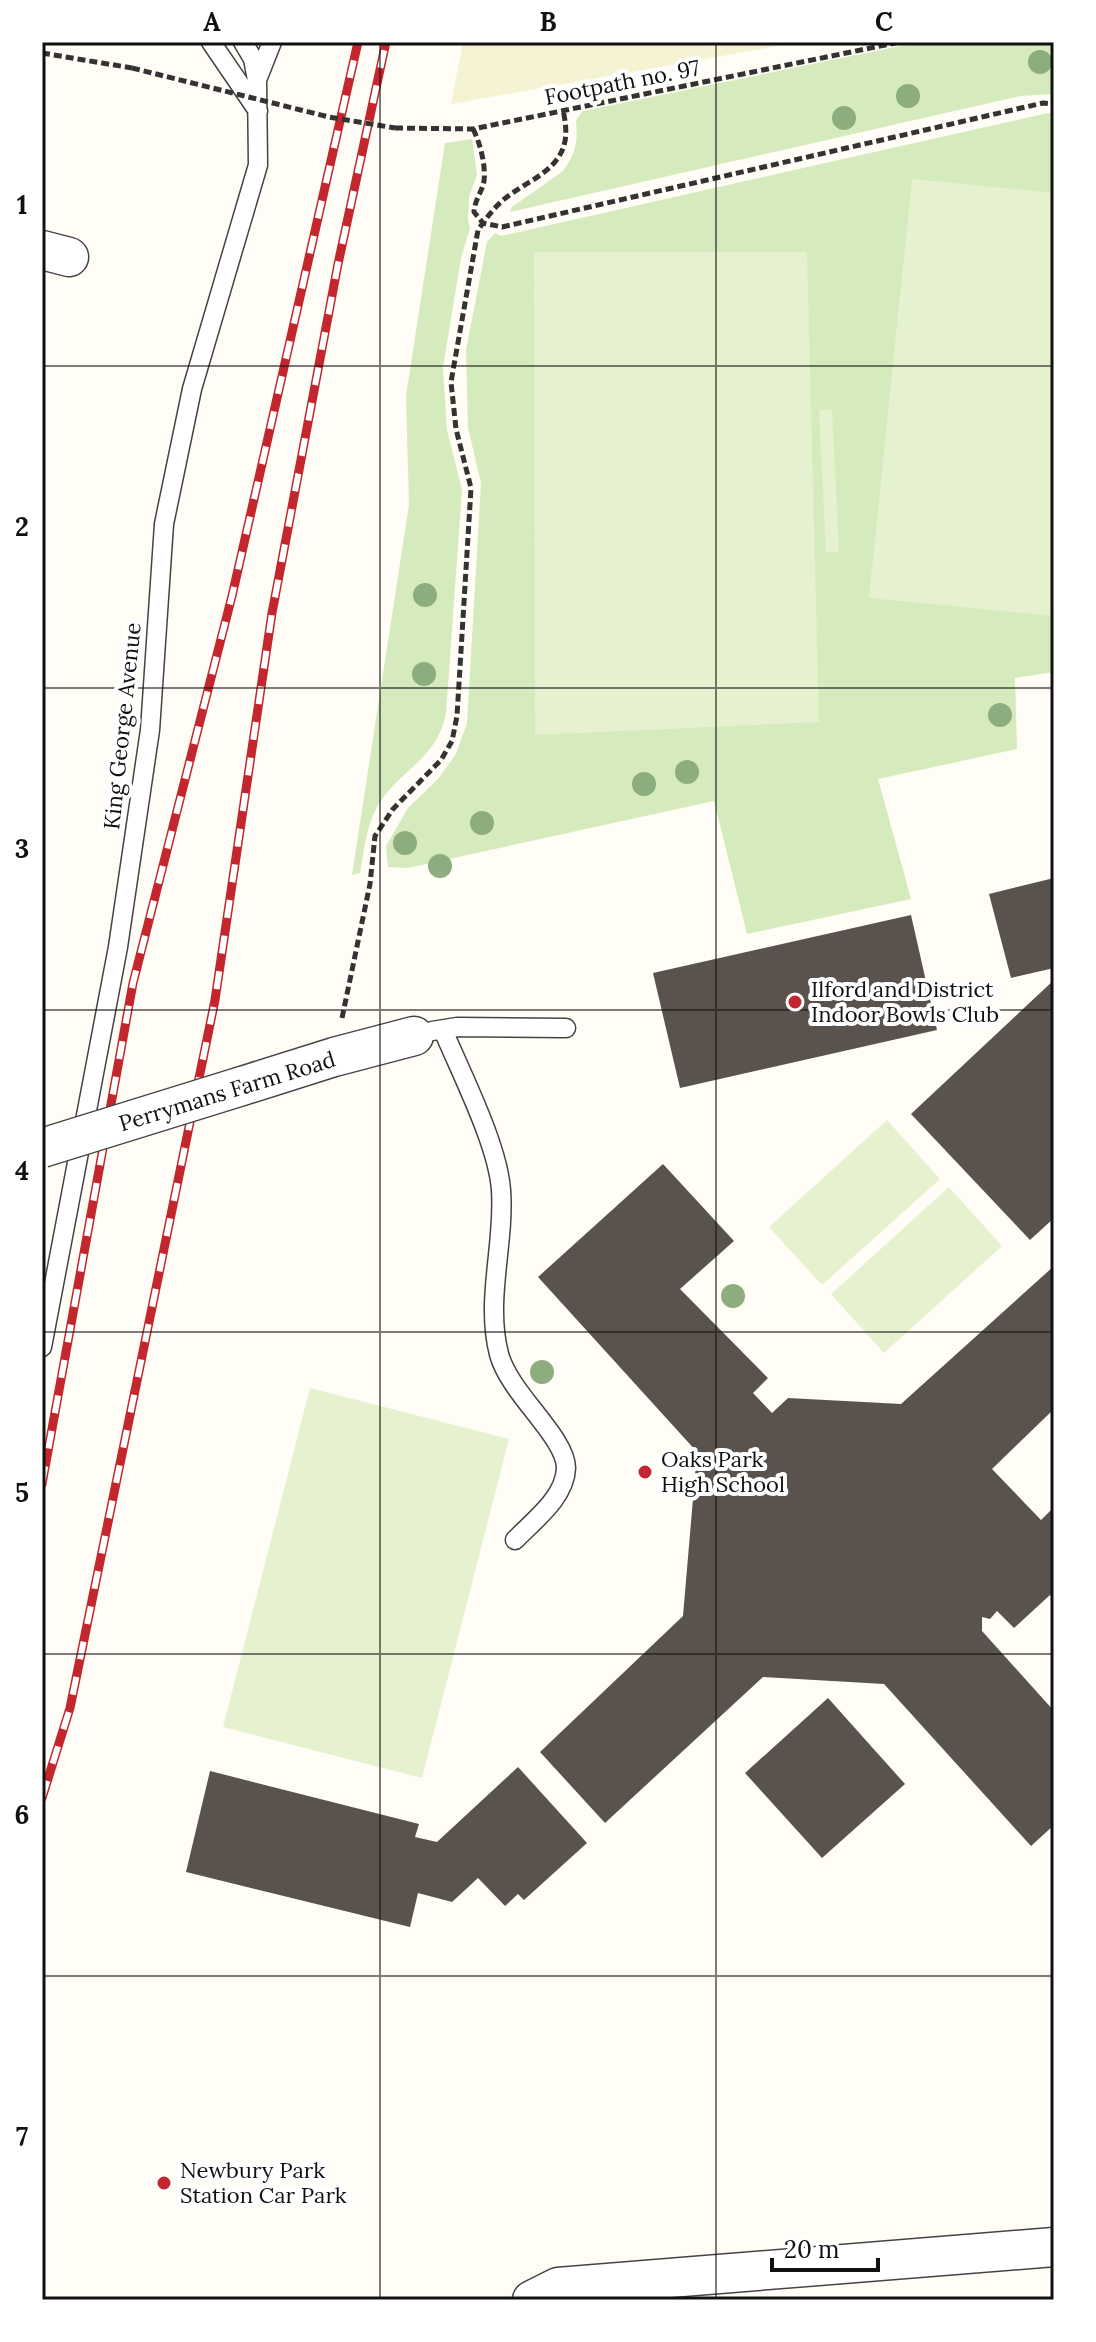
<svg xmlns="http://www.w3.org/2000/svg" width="1096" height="2342" viewBox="0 0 1096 2342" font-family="Lora,serif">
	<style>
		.farmland { fill: #f6f3d4 }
		.green { fill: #d5ebbd }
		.pitch { fill: #e6f2cf }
		.building { fill: #5a524d }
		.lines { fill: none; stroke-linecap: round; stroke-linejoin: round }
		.service-casing { stroke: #444; stroke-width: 21 }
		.minor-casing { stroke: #444; stroke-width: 41 }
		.path { stroke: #333; stroke-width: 5; stroke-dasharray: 8 4; stroke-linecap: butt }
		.service { stroke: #fff; stroke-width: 18 }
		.minor { stroke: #fff; stroke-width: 38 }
		.rail-casing { stroke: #c4262e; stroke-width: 9 }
		.rail { stroke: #fff; stroke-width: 6; stroke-dasharray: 18; stroke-linecap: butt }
		.minor-bridge-casing { stroke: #444; stroke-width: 41; stroke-linecap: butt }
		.path-bridge { stroke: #333; stroke-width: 5; stroke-dasharray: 8 4; stroke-linecap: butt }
		.minor-bridge { stroke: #fff; stroke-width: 38 }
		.tree { fill: #8dad7f }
		.grid { fill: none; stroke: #111; stroke-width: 2; stroke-opacity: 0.55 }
		.poi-dot { fill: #c4262e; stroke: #fff; stroke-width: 3 }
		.labels { text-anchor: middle; stroke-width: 8; stroke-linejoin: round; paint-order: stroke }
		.street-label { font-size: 22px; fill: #111; stroke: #fff }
		.poi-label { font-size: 22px; fill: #111; stroke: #fff; text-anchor: start }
		.neatline { fill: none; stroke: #111; stroke-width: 3 }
		.grid-label { font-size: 26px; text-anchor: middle; font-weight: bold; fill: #111 }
	</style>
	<rect width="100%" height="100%" fill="#fffdf5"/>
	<path class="farmland" d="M463 42H801L451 104Z"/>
	<path class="green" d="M920 42H1054V94L1020 96 510 212 512 207 563 171C576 153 578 141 576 120L583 111Z
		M1048 113 1054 114V672L1015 678 1017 749 878 779 911 899 747 934 714 801 408 868 388 867 386 846 408 808 438 779 456 754 467 723 481 483 468 428 466 350 487 242 495 233 501 236Z
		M472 139 477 175 469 197 468 219 470 228 461 258 443 367 447 430 462 490 446 714C436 761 398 770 377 807 366 826 364 852 360 873L352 875 409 505 406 396 445 143Z"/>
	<path class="pitch" d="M912 179 1054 193V616L869 598Z
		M534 252H807L819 722 535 735Z
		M832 409 839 552H826L819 410Z
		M887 1120 940 1179 822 1285 769 1227Z
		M949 1187 1002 1246 884 1353 831 1294Z
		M310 1388 509 1439 422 1778 223 1727Z"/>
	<path class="building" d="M1054 878V968L1011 978 989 894Z
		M911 915 937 1030 680 1088 653 973Z
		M1054 980V1218L1030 1240 911 1114Z
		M663 1164 734 1241 680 1289 768 1378 753 1393 772 1413 788 1398 901 1404 1054 1266V1409L992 1469 1041 1520 1052 1509 1054 1511V1599L1050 1595 1014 1628 997 1611 990 1619 982 1617V1631L1054 1711V1825L1031 1846 884 1684 763 1677 605 1823 540 1752 683 1616 697 1452 538 1277Z
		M828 1698 905 1784 822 1858 745 1773Z
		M518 1767 587 1843 524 1900 518 1894 505 1906 478 1878 452 1902 418 1893 410 1927 186 1872 210 1771 419 1824 415 1837 437 1842Z"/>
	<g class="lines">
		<defs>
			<path id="service" d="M211 42 258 111
				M257 80 272 42
				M443 1030C461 1073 498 1145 501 1190 505 1244 485 1300 499 1354 509 1393 566 1437 566 1468 565 1498 534 1520 515 1540
				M432 1031 457 1027 566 1028
				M42 1347 118 947 150 730 164 524 192 389 258 165 257 80 253 59 243 42"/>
			<path id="minor" d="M42 250 69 257
				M242 1086 334 1057 414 1036
				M532 2300 558 2287 1054 2247"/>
		</defs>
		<use href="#service" class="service-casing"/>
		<use href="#minor" class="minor-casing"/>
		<path class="path" d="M42 53 132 68
			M395 128 473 129 900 42
			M473 129C480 142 486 166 484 181 482 192 475 199 474 212L483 223 502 227 1043 103 1054 104
			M342 1018 370 884 375 836 393 809 441 760 452 741 457 716 471 488 456 429 451 382 478 230C485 220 492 210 502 201 523 182 559 173 565 141 567 131 565 119 563 110"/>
		<use href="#service" class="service"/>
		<use href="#minor" class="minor"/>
		<defs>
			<path id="rail" d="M42 1484 133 983 232 596 358 42
				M42 1798 70 1708 215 1000 272 613 338 264 386 42"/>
		</defs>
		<use href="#rail" class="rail-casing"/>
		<use href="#rail" class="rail"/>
		<defs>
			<path id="minor-bridge" d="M42 1148 242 1086"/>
		</defs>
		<use href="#minor-bridge" class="minor-bridge-casing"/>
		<path class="path-bridge" d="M132 68 329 117 395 128"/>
		<use href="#minor-bridge" class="minor-bridge"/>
	</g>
	<g class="tree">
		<circle cx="1040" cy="62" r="12"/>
		<circle cx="908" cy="96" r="12"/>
		<circle cx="844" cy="118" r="12"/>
		<circle cx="425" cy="595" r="12"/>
		<circle cx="424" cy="674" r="12"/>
		<circle cx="1000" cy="715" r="12"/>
		<circle cx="687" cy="772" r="12"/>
		<circle cx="644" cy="784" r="12"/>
		<circle cx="482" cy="823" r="12"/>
		<circle cx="405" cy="843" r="12"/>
		<circle cx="440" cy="866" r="12"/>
		<circle cx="733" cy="1296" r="12"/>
		<circle cx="542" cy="1372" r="12"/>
	</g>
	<path class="grid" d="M380 42V2300M716 42V2300M42 366H1054M42 688H1054M42 1010H1054M42 1332H1054M42 1654H1054M42 1976H1054"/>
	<g class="poi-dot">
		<circle cx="795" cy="1002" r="8"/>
		<circle cx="645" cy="1472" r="8"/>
		<circle cx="164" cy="2183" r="8"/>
	</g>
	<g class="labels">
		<g class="street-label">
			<text transform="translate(622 82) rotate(-11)" y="8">Footpath no. 97</text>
			<text transform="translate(122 726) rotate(-84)" y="8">King George Avenue</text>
			<text transform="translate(227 1091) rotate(-17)" y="8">Perrymans Farm Road</text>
		</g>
		<g class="poi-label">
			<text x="811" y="997">Ilford and District<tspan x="811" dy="25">Indoor Bowls Club</tspan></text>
			<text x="661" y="1467">Oaks Park<tspan x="661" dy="25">High School</tspan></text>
			<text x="180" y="2178">Newbury Park<tspan x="180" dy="25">Station Car Park</tspan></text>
		</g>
	</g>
	<rect width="1096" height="2342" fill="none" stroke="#ffffff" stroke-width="88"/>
	<path d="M772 2258v12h106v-12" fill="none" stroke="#111111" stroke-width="4"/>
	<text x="784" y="2258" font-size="24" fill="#111111" stroke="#ffffff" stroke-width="6" paint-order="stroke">20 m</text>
	<rect x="44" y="44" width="1008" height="2254" class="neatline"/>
	<g class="grid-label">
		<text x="212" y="31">A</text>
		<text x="548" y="31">B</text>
		<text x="884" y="31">C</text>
		<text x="22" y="214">1</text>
		<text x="22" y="536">2</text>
		<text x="22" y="858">3</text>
		<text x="22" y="1180">4</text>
		<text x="22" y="1502">5</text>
		<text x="22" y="1824">6</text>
		<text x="22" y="2146">7</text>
	</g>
</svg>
